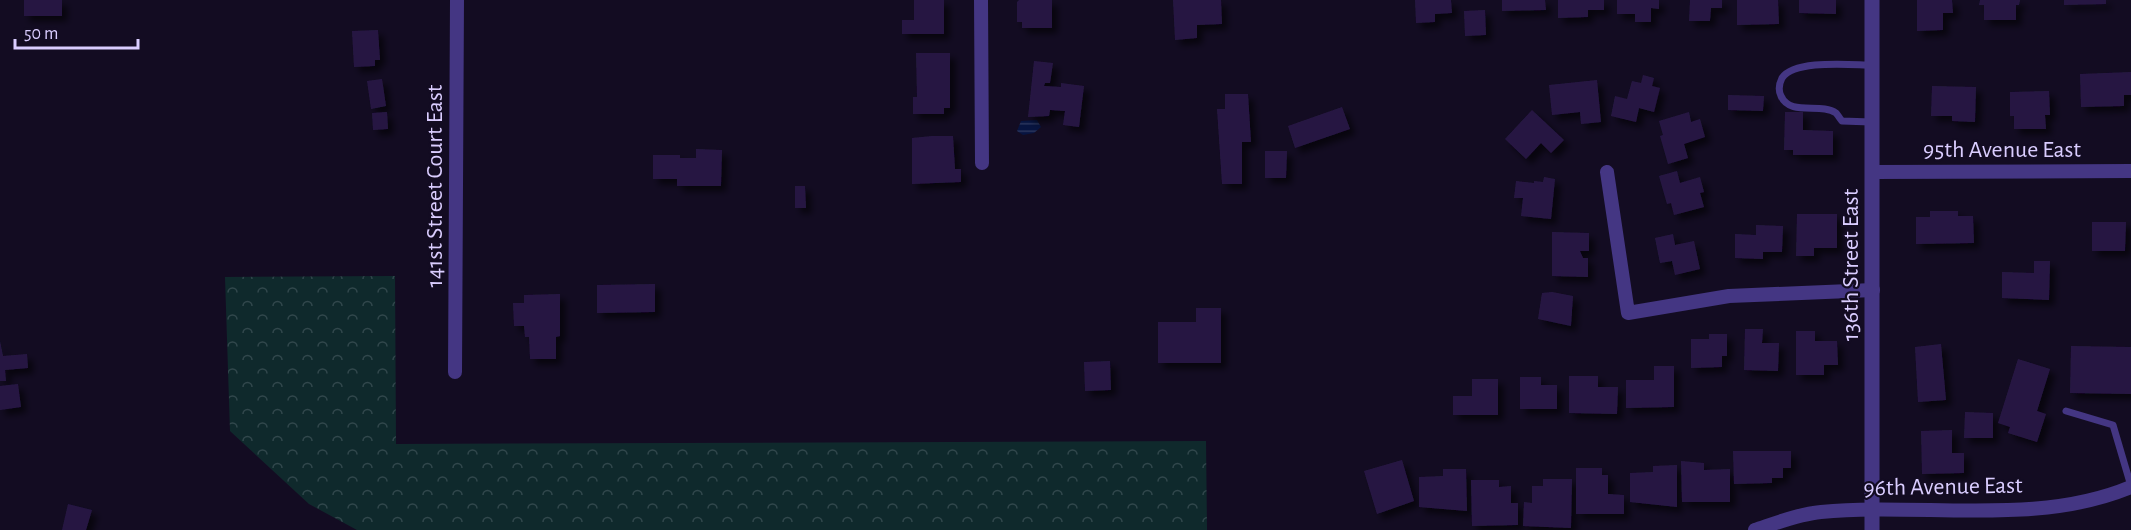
<svg xmlns="http://www.w3.org/2000/svg" width="2131" height="530" viewBox="0 0 2131 530" font-family="'Alegreya Sans',sans-serif">
	<style>
		.forest { fill: url(#forest-crowns) }
		.water { fill: url(#water-rules) }
		.building { fill: #271843; filter: url(#shadow) }
		.lines { fill: none; stroke-linecap: round; stroke-linejoin: round }
		.service { stroke: #443683; stroke-width: 7 }
		.minor { stroke: #443683; stroke-width: 14 }
		.tertiary { stroke: #443683; stroke-width: 15 }
		.labels { text-anchor: middle; stroke-width: 4.5; stroke-linejoin: round; paint-order: stroke }
		.street-label { font-size: 24px; fill: #dacdff; stroke: #130c22 }
	</style>
	<defs>
		<pattern id="forest-crowns" width="20" height="18" patternUnits="userSpaceOnUse" patternTransform="scale(1.5)"><rect width="20" height="18" fill="#0f292c"/><path d="M2 6a3 3 0 1 1 6 0M12 15a3 3 0 1 1 6 0" fill="none" stroke="#31474c"/></pattern>
		<pattern id="water-rules" width="6" height="5" patternUnits="userSpaceOnUse" patternTransform="scale(1.5)"><rect width="6" height="5" fill="#071440"/><path d="M0 2.5h6" fill="none" stroke="#2b355d"/></pattern>
		<filter id="shadow"><feDropShadow dx="5.5" dy="5.5" stdDeviation="3" flood-color="#0009"/></filter>
	</defs>
	<rect width="100%" height="100%" fill="#130c22"/>
	<path class="forest" d="M395 276 396 444 1206 441 1207 530H357L309 504 230 431 225 277Z"/>
	<path class="water" d="M1037 120 1041 127 1034 133 1023 135 1017 131 1021 121Z"/>
	<path class="building" d="M24 0H62V16H24Z
		M914 0H944V34H902V20H914Z
		M1019 0H1052V28H1022V22H1017V2Z
		M1173 0H1221L1222 24 1197 25V38L1175 40Z
		M1415 0H1451L1452 13 1435 14V22L1416 23Z
		M1502 0H1545L1546 10 1502 11Z
		M1558 0H1604V10H1588V17L1558 18Z
		M1617 0H1659V9L1651 8V22H1635V14H1617Z
		M1690 0H1722V8H1711L1710 21H1689Z
		M1737 0H1778L1779 24 1737 25Z
		M1799 0H1836V14L1799 13Z
		M1917 0H1952L1953 13H1943V30L1917 31Z
		M1980 0H2020L2019 5H2016V20H1984V5H1979Z
		M2064 0H2106V4L2064 5Z
		M1485 10 1486 35 1465 36 1464 11Z
		M378 30 380 60H375V66L354 67 352 31Z
		M916 53H950V108H944V114H913V97H917Z
		M1034 61 1053 63 1050 83H1045L1044 86 1061 87V83L1084 86 1079 127 1063 125 1065 111 1050 110 1049 116 1028 117Z
		M2131 72V95H2124V106L2081 107 2080 74Z
		M1643 75 1654 78 1652 86 1660 88 1654 112 1639 108 1636 122 1611 116 1615 96 1627 99 1632 81 1641 83Z
		M382 79 386 106 371 109 367 81Z
		M1597 80 1601 122 1581 124 1580 112 1552 115 1549 85Z
		M1932 86 1976 87 1975 122 1952 121V116H1931Z
		M2049 91 2050 115H2045L2046 129H2014V116H2010V92Z
		M1225 94H1248L1251 142H1242V184H1222L1217 109H1225Z
		M1728 95 1764 96 1763 111 1728 110Z
		M1342 107 1350 129 1295 148 1288 126Z
		M1532 110 1564 140 1551 153 1541 143 1526 159 1505 139Z
		M387 112 388 129 373 130 372 113Z
		M1689 112 1691 122 1700 119 1705 137 1684 144 1688 158 1668 164 1660 136 1663 135 1659 121Z
		M1785 112H1803V130L1833 131V155H1793V150H1784Z
		M932 136H953L955 169H961V182L912 184V138Z
		M696 149 722 150 721 186H677V179H653V155H680V158H696Z
		M1265 151H1287L1286 178H1265Z
		M1677 171 1680 183 1700 177 1704 192 1700 193 1704 207 1674 215 1671 203 1667 204 1659 176Z
		M1544 177 1555 179 1551 219 1521 216 1523 198H1514L1516 181 1534 183V181L1543 182Z
		M795 186H805L806 208H795Z
		M1930 211H1958V216H1973L1974 243 1916 244V217H1930Z
		M1797 214H1837V248H1814V256H1796Z
		M2092 222H2126L2125 251H2092Z
		M1756 225 1783 226 1782 252H1763V259L1735 258V234L1756 235Z
		M1552 232 1589 233V251H1580L1583 258H1588V277L1552 276Z
		M1673 234 1675 245 1694 241 1700 269 1675 275 1672 261 1660 263 1655 238Z
		M2034 261H2050L2049 300 2002 298V272L2034 273Z
		M655 284V312L597 313V285Z
		M1552 292 1573 296 1571 326 1538 319 1542 293Z
		M560 294V336L556 337V359H530L529 337H525L524 326H514L513 303H524V295Z
		M1196 308H1221V363H1158V322H1196Z
		M1745 329H1763L1762 343H1779L1778 371 1744 370Z
		M1796 331H1815V341H1837L1838 365H1824V375H1796Z
		M1709 334H1727V356H1722V367L1691 368V339H1709Z
		M0 341 3 356 27 354 28 368 5 370 6 381H0Z
		M1941 344 1946 400 1918 402 1915 347Z
		M2071 346 2131 347V394L2070 393Z
		M2018 359 2050 369 2037 411 2046 414 2037 442 2008 433 2010 427 1998 423Z
		M1110 361 1111 390 1085 391 1084 362Z
		M1654 366H1674V407L1626 408V380H1654Z
		M1569 376H1598V387H1618L1617 414 1569 413Z
		M1520 377H1541V385H1557V409H1520Z
		M1472 379H1498V415H1453V396H1472Z
		M18 384 21 407 0 410V386Z
		M1965 412 1993 413V438H1964Z
		M1952 430V453H1964V473L1922 474 1921 431Z
		M1733 451H1791V468H1783V478H1772V483L1734 484Z
		M1402 460 1414 501 1377 514 1364 471Z
		M1681 461 1704 463V470L1730 469V502H1682Z
		M1677 465V507L1630 502V473L1653 472V466Z
		M1576 468H1602V475H1608V494L1624 495V514H1576Z
		M1443 469H1466L1467 511 1419 507V477L1443 476Z
		M1543 479H1572L1571 528 1523 526 1524 502 1532 503V486H1543Z
		M1471 480H1499V487L1511 486V503H1518V525L1472 526Z
		M68 504 92 510 86 530H62Z"/>
	<g class="lines">
		<path class="service" d="M1871 122 1842 121C1841 120 1837 114 1836 113 1821 102 1790 117 1781 96 1778 90 1779 84 1782 78 1795 59 1851 65 1873 65
			M2066 411 2113 425 2131 486"/>
		<path class="minor" d="M981 0 982 163
			M1607 172 1628 313 1729 296 1873 290
			M1873 172 2131 171
			M455 372 457 0
			M1755 530C1776 523 1799 514 1821 512 1922 502 2036 527 2131 487"/>
		<path class="tertiary" d="M1872 530V0"/>
	</g>
	<g class="labels">
		<g class="street-label">
			<text x="2002" y="157">95th Avenue East</text>
			<text transform="translate(434 186) rotate(-90)" y="8">141st Street Court East</text>
			<text transform="translate(1850 265) rotate(-90)" y="8">136th Street East</text>
			<text transform="translate(1943 486) rotate(-1)" y="8">96th Avenue East</text>
		</g>
	</g>
	<path d="M15 39v9h123v-9" fill="none" stroke="#dacdff" stroke-width="3"/>
	<text x="24" y="39" font-size="18" fill="#dacdff" stroke="#130c22" stroke-width="4.5" paint-order="stroke">50 m</text>
</svg>
